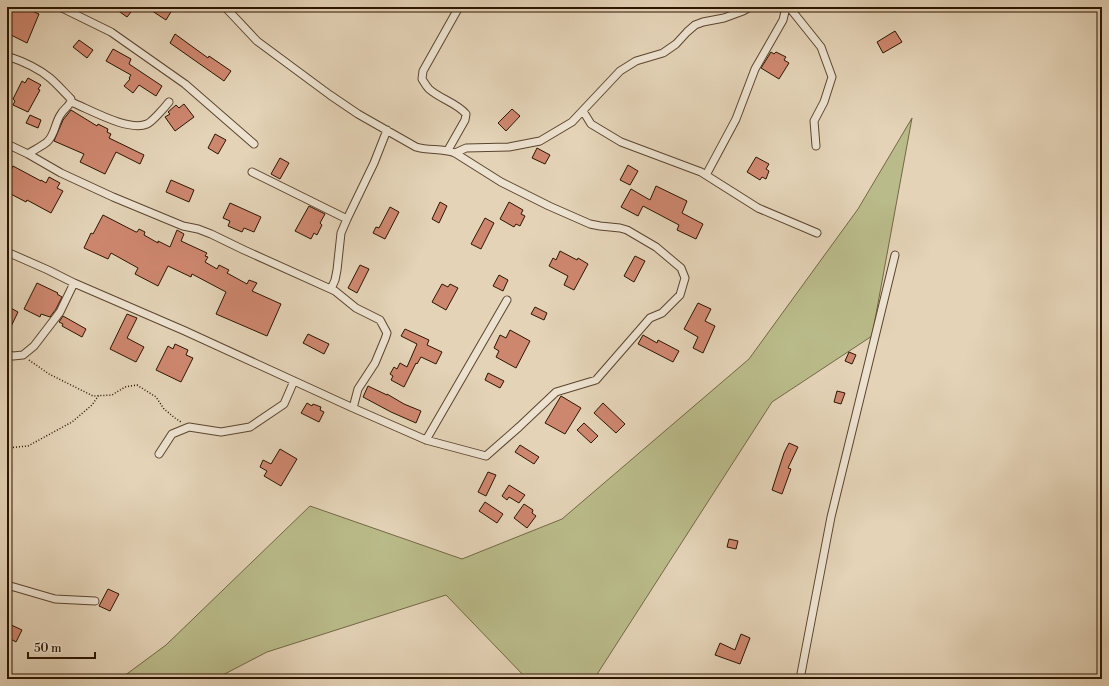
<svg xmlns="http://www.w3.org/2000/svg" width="1109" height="686" viewBox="0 0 1109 686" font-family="'Libre Bodoni',serif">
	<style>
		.green { fill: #babb8a; stroke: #736845 }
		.building { fill: #ce876f; stroke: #2c1500 }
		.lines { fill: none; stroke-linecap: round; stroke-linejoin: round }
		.street-casing { stroke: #5a442e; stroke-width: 9 }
		.path { stroke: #2c1500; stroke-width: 1.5; stroke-dasharray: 1 2; stroke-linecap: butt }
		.street { stroke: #ede2d0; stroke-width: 7 }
	</style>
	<rect width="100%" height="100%" fill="#e4d3b7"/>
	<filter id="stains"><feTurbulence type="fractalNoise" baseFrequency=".005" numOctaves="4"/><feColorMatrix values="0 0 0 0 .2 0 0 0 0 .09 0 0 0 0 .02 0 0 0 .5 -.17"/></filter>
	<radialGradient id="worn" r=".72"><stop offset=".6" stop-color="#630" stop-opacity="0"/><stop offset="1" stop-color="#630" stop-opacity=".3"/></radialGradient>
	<path class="green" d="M912 118 872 336 772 402 594 679H527L446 595 267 652 215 679H120L166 645 310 506 462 559 562 519 749 359 858 209Z"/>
	<path class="building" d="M7 7H37L34 12 39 14 27 43 7 33Z
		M113 7H135L127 17Z
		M146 7H174L166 20Z
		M895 31 902 42 883 53 877 42Z
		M175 34 208 58 209 56 231 71 224 81 170 43Z
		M79 40 93 50 87 58 73 47Z
		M113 49 131 59 129 64 162 86 156 96 139 85 133 93 124 86 130 79 129 78 131 75 106 61Z
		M771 52 774 54 776 52 786 57 784 60 789 63 779 79 761 68Z
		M28 78 41 85 38 89 40 90 28 112 13 105 15 101 13 99 22 81 25 83Z
		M184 104 194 117 175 131 165 117 170 114 168 112 176 105 179 108Z
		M512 109 520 116 506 131 498 123Z
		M71 110 97 126 98 124 108 129 107 132 111 134 109 138 144 155 140 164 116 152 105 174 80 162 84 154 54 141 63 120Z
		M30 115 41 120 38 128 26 123Z
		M215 134 226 140 218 154 208 148Z
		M537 148 550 155 545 164 532 158Z
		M756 157 769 164 766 169 769 171 766 179 762 177 760 180 747 172Z
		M280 158 289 163 280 179 271 174Z
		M628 165 638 171 630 185 620 180Z
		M13 166 41 181V180L46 183 49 177 60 183 57 188 63 191 51 213 27 200 26 202 7 192V179Z
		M171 180 194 190 189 202 166 192Z
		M656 186 687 201 682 213 703 224 696 239 677 230 679 225 643 206 638 216 621 207 631 189 650 200Z
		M440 202 447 206 439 223 432 219Z
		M509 202 523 210 521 214 525 216 520 226 516 224 514 227 500 219Z
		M230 203 261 217 254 232 244 228 242 232 228 226 230 221 223 218Z
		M309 206 325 214 320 223 322 225 317 235 314 233 311 239 295 231Z
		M390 207 399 212 385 239 373 233 376 227 379 228Z
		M103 215 136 232H137L139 229 145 232 144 235 158 243V241L170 247 177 230 184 234 181 241 207 253 205 256 208 257 205 262 217 269 219 265 229 270 227 273 247 284 249 280 257 283 252 291 281 304 267 336 216 314 226 292 192 274 191 277 168 266 158 286 135 274 138 268 111 253 108 259 84 248 91 233 93 234Z
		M485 218 494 223 481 249 471 244Z
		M560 251 577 260 578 258 588 264 574 290 564 285 568 276 549 266 553 258 556 260Z
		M635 256 645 261 634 282 624 276Z
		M360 265 369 269 357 293 348 288Z
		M499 275 508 280 503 291 493 286Z
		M37 283 58 293 57 294 62 297 56 309 50 317 41 314 40 317 24 309Z
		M442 284 448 287 450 284 458 288 446 310 432 302Z
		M698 303 711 309 705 321 715 326 703 353 693 348 698 337 684 329Z
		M7 306 18 312 7 335Z
		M535 307 547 313 544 320 531 314Z
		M127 314 137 318 127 338 144 347 136 362 110 349Z
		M63 316 86 329 82 337 62 326 63 324 59 322Z
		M405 329 429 340 427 345 442 352 436 364 421 357 417 364 416 363 404 387 391 380 393 376 390 374 394 367 397 369 400 363 407 367 417 344 401 336Z
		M510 330 530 341 516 368 496 357 499 351 494 348 500 335 506 338Z
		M308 334 329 344 324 354 303 343Z
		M643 335 657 343 658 340 679 351 673 362 638 344Z
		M175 344 188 350 186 355 193 358 181 382 156 370 168 346 173 349Z
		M849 352 856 355 852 364 845 361Z
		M488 373 504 381 500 388 485 380Z
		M368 386 387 395V394L404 404 421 411 416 423 391 412 363 397Z
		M837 391 845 393 841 404 834 402Z
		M561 396 581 408 565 434 545 423Z
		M307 403 312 406 313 404 321 407 320 410 324 412 319 422 301 413Z
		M603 403 625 424 616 433 594 413Z
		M584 423 598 436 591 443 577 430Z
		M789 443 798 447 788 468 791 469 782 494 772 490 784 453Z
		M520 445 539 457 534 464 515 452Z
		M280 449 297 459 281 486 264 476 267 471 260 467 263 460 271 464Z
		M488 472 496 475 486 496 478 492Z
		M509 485 525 495 519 503 509 497 507 500 502 496Z
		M485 502 503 514 497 523 479 511Z
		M524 504 533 510 532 513 536 516 527 528 514 518Z
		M729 539 738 541 736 549 727 547Z
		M108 589 119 594 110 611 99 606Z
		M7 623 22 630 16 642 7 637Z
		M741 634 750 638 740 664 715 655 720 643 735 650Z"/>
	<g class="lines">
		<defs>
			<path id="street" d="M60 7 111 32 185 84 254 144
				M789 7 821 47 832 77 824 102 814 121 816 146
				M7 56C22 61 38 68 50 78 57 84 64 92 71 99 71 106 64 108 61 114 55 122 55 135 47 142 42 146 34 150 28 154
				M71 102C89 109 128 132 147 124 152 122 165 107 169 102
				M583 111 591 124 621 142 701 172 758 208 817 233
				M7 144 28 154 61 173 113 197 183 226 198 229 211 234 244 250 335 291 356 308 380 320 387 333 385 339 375 363 358 389 353 408 426 440 486 456 519 427 556 392 596 380 650 318 662 313 680 295 685 278 681 268 656 247 627 230 620 228 600 226 590 224 549 206 501 182 455 153C442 148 429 151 416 147L358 114 330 95 257 41 225 7
				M448 150 465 120 466 114C457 103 440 99 429 89 426 86 424 82 422 79L423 71 459 7
				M455 153 466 148 509 147 540 141 572 122 620 71 636 61 663 53 676 44 687 32 695 25 703 22 724 18 743 11 750 7
				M252 172 347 219
				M706 175 736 119 755 69 783 20 786 7
				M7 252 48 270 74 283 185 331 353 408
				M331 289 335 280 337 270 341 233 347 219 374 163 387 130
				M7 354 13 356 23 355 34 346 60 312 74 283
				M426 440 507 300
				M159 454 172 434 189 427 221 432 250 427 284 404 294 381
				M7 585 55 599 95 601
				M800 679 831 517 895 255"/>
		</defs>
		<use href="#street" class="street-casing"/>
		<path class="path" d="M29 360 49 374 93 396 112 395 125 387 137 385 156 397 164 409 175 418 181 422
			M7 448 28 446 72 422 92 405 99 395"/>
		<use href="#street" class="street"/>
	</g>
	<rect width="1109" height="686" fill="none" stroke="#e4d3b7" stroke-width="24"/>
	<rect x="8" y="8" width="1093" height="670" fill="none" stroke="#2c1500" stroke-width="2"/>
	<rect x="12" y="12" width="1085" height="662" fill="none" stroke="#2c1500"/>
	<path d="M28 652v6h67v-6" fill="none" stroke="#2c1500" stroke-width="2"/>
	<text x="34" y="652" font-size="12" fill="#2c1500" stroke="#ede2d0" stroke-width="3" paint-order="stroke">50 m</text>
	<rect width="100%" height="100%" filter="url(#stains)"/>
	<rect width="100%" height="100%" fill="url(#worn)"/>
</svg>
